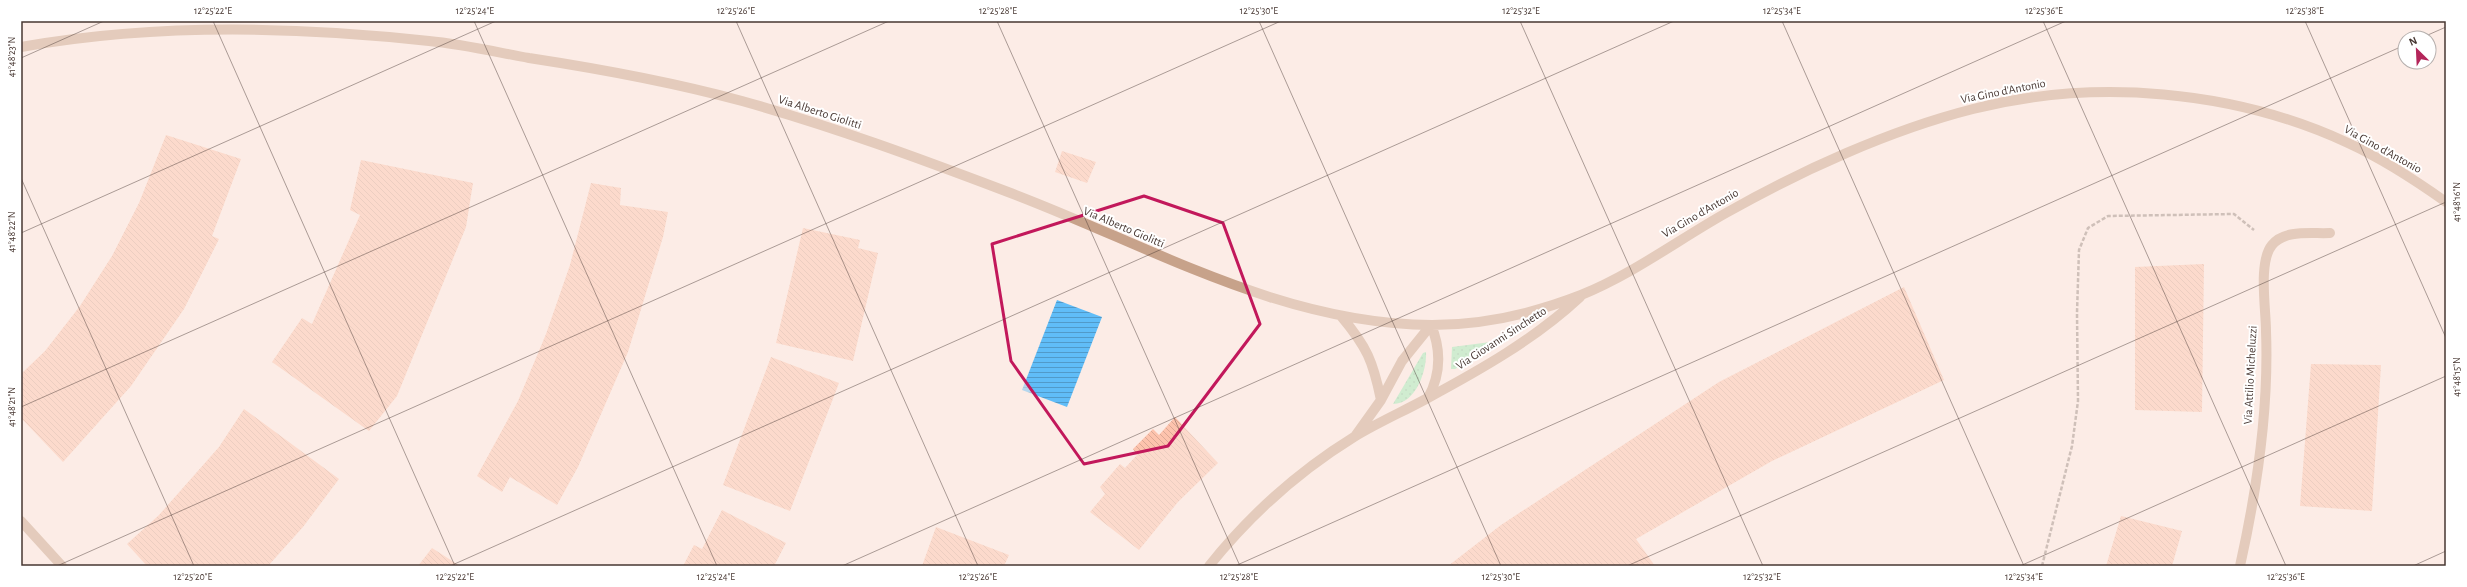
<svg xmlns="http://www.w3.org/2000/svg" width="2467" height="587" viewBox="0 0 2467 587" font-family="'Alegreya Sans',sans-serif">
	<style>
		.grass { fill: url(#grass-dots) }
		.water { fill: url(#water-rules) }
		.building { fill: url(#building-back-hatch) }
		.lines { fill: none; stroke-linecap: round; stroke-linejoin: round }
		.path { stroke: #998984; stroke-width: 2.5; stroke-dasharray: 4 2; stroke-linecap: butt }
		.minor { stroke: #c7a28a; stroke-width: 10 }
		.marked { fill: none; stroke: #c2185b; stroke-width: 3; stroke-linejoin: round }
		.ticks { fill: none; stroke: #473732; stroke-width: 1; stroke-opacity: 0.45 }
		.labels { text-anchor: middle; stroke-width: 4; stroke-linejoin: round; paint-order: stroke }
		.street-label { font-size: 12px; fill: #473732; stroke: #fff }
		.neatline { fill: none; stroke: #473732; stroke-width: 1.5 }
		.ticks-label { font-size: 10px; text-anchor: middle; fill: #473732 }
	</style>
	<defs>
		<pattern id="grass-dots" width="8" height="8" patternUnits="userSpaceOnUse"><rect width="8" height="8" fill="#9bebb7"/><path d="M2 2h.1M6 6h.1" fill="none" stroke="#87ca9e" stroke-width="1.8" stroke-linecap="round"/></pattern>
		<pattern id="water-rules" width="6" height="5" patternUnits="userSpaceOnUse"><rect width="6" height="5" fill="#60bdf8"/><path d="M0 2.5h6" fill="none" stroke="#519ac9"/></pattern>
		<pattern id="building-back-hatch" width="6" height="6" patternUnits="userSpaceOnUse"><rect width="6" height="6" fill="#fdc3ad"/><path d="M-1 5l2 2M0 0l6 6M5-1l2 2" fill="none" stroke="#daa895"/></pattern>
	</defs>
	<rect width="100%" height="100%" fill="#fcece6"/>
	<path class="grass" d="M1506 340 1455 369H1451L1452 347Z
		M1426 352C1427 370 1416 404 1393 404L1423 353Z"/>
	<path class="water" d="M1057 300 1102 317 1067 407 1022 390Z"/>
	<path class="building" d="M166 135 241 159 212 236 219 239 184 309 131 386 63 462 21 418V374L45 351 80 306 112 256 139 203Z
		M1062 151 1096 162 1087 183 1055 172Z
		M361 160 473 183 466 227 397 396 369 431 272 362 302 318 312 324 360 215 350 210Z
		M591 183 621 188 620 205 668 212 663 237 628 352 578 467 557 505 510 477 502 492 477 476 518 401 546 334 570 265Z
		M803 228 860 240 858 248 878 253 853 361 776 343Z
		M2204 264 2202 412 2135 410V267Z
		M1904 287 1944 380 1772 461 1636 539 1655 566H1448L1501 525 1719 382Z
		M771 357 839 383 790 511 723 485Z
		M2311 364 2381 365 2372 511 2300 506Z
		M244 409 339 479 303 527 268 566H147L127 544 159 515 219 447Z
		M1175 417 1218 463 1178 502 1139 550 1090 512 1105 494 1100 487 1120 464 1125 468 1137 455 1133 449 1153 429 1159 435Z
		M722 510 786 543 774 566H683L694 545 702 549Z
		M2121 516 2182 531 2172 566H2106Z
		M936 527 1009 555 1004 566H922Z
		M432 548 460 566H418Z"/>
	<g class="lines">
		<path class="path" d="M2042 566 2072 446 2078 401 2077 313 2079 250 2088 228 2108 216 2234 214 2254 230"/>
		<path class="minor" d="M21 47C155 23 294 26 429 41 462 44 496 52 529 58 601 69 672 82 742 101 832 126 921 159 1008 192 1147 244 1279 324 1432 325 1482 325 1535 313 1581 295 1633 274 1678 240 1726 213 1800 171 1890 130 1973 109 2095 78 2234 90 2348 143 2383 159 2415 180 2446 202
			M1341 316C1367 347 1373 361 1381 400L1356 435
			M1428 398C1441 374 1441 349 1431 325
			M1381 400 1402 361 1431 325
			M21 521 62 566
			M1209 566C1249 516 1299 471 1354 437 1377 423 1402 412 1426 399 1480 370 1535 339 1580 297
			M2240 566C2257 490 2269 409 2266 331 2266 309 2258 262 2272 245 2285 229 2312 234 2330 233"/>
	</g>
	<path d="M0 0H2467V587H0ZM1144 196 1223 223 1260 324 1168 446 1084 464 1011 361 992 244Z" fill="#fcece6" fill-opacity=".55" fill-rule="evenodd"/>
	<path class="marked" d="M1144 196 1223 223 1260 324 1168 446 1084 464 1011 361 992 244Z"/>
	<path class="ticks" d="M213 21 455 566M474 21 717 566M736 21 978 566M997 21 1240 566M1259 21 1501 566M1520 21 1763 566M1782 21 2024 566M2043 21 2286 566M2305 21 2446 338M2421 38 2446 27M21 58 104 21M21 178 194 566M21 233 496 21M21 407 889 21M57 566 1281 21M450 566 1674 21M842 566 2066 21M1235 566 2405 45M1627 566 2446 202M2020 566 2446 376M2413 566 2446 551"/>
	<g class="labels">
		<g class="street-label">
			<text transform="translate(2003 91) rotate(-11)" y="4">Via Gino d'Antonio</text>
			<text transform="translate(820 112) rotate(18)" y="4">Via Alberto Giolitti</text>
			<text transform="translate(2383 149) rotate(29)" y="4">Via Gino d'Antonio</text>
			<text transform="translate(1700 213) rotate(-30)" y="4">Via Gino d'Antonio</text>
			<text transform="translate(1124 227) rotate(23)" y="4">Via Alberto Giolitti</text>
			<text transform="translate(1501 338) rotate(-33)" y="4">Via Giovanni Sinchetto</text>
			<text transform="translate(2250 375) rotate(-87)" y="4">Via Attilio Micheluzzi</text>
		</g>
	</g>
	<rect width="2467" height="587" fill="none" stroke="#ffffff" stroke-width="44"/>
	<g transform="translate(2417 50) rotate(336)"><circle r="19" fill="#ffffff" stroke="#b5afad"/>
	<path d="M0-3L7 15L0 10L-7 15Z" fill="#b4255a"/>
	<text y="-6" font-size="11" font-weight="bold" text-anchor="middle" fill="#473732">N</text>
	</g>
	<rect x="22" y="22" width="2423" height="543" class="neatline"/>
	<g class="ticks-label">
		<text x="213" y="14">12°25'22"E</text>
		<text x="475" y="14">12°25'24"E</text>
		<text x="736" y="14">12°25'26"E</text>
		<text x="998" y="14">12°25'28"E</text>
		<text x="1259" y="14">12°25'30"E</text>
		<text x="1521" y="14">12°25'32"E</text>
		<text x="1782" y="14">12°25'34"E</text>
		<text x="2044" y="14">12°25'36"E</text>
		<text x="2305" y="14">12°25'38"E</text>
		<text transform="translate(11 57) rotate(-90)" y="4">41°48'23"N</text>
		<text transform="translate(2456 202) rotate(-90)" y="4">41°48'16"N</text>
		<text transform="translate(11 232) rotate(-90)" y="4">41°48'22"N</text>
		<text transform="translate(2456 377) rotate(-90)" y="4">41°48'15"N</text>
		<text transform="translate(11 407) rotate(-90)" y="4">41°48'21"N</text>
		<text x="193" y="580">12°25'20"E</text>
		<text x="455" y="580">12°25'22"E</text>
		<text x="716" y="580">12°25'24"E</text>
		<text x="978" y="580">12°25'26"E</text>
		<text x="1239" y="580">12°25'28"E</text>
		<text x="1501" y="580">12°25'30"E</text>
		<text x="1762" y="580">12°25'32"E</text>
		<text x="2024" y="580">12°25'34"E</text>
		<text x="2286" y="580">12°25'36"E</text>
	</g>
</svg>
